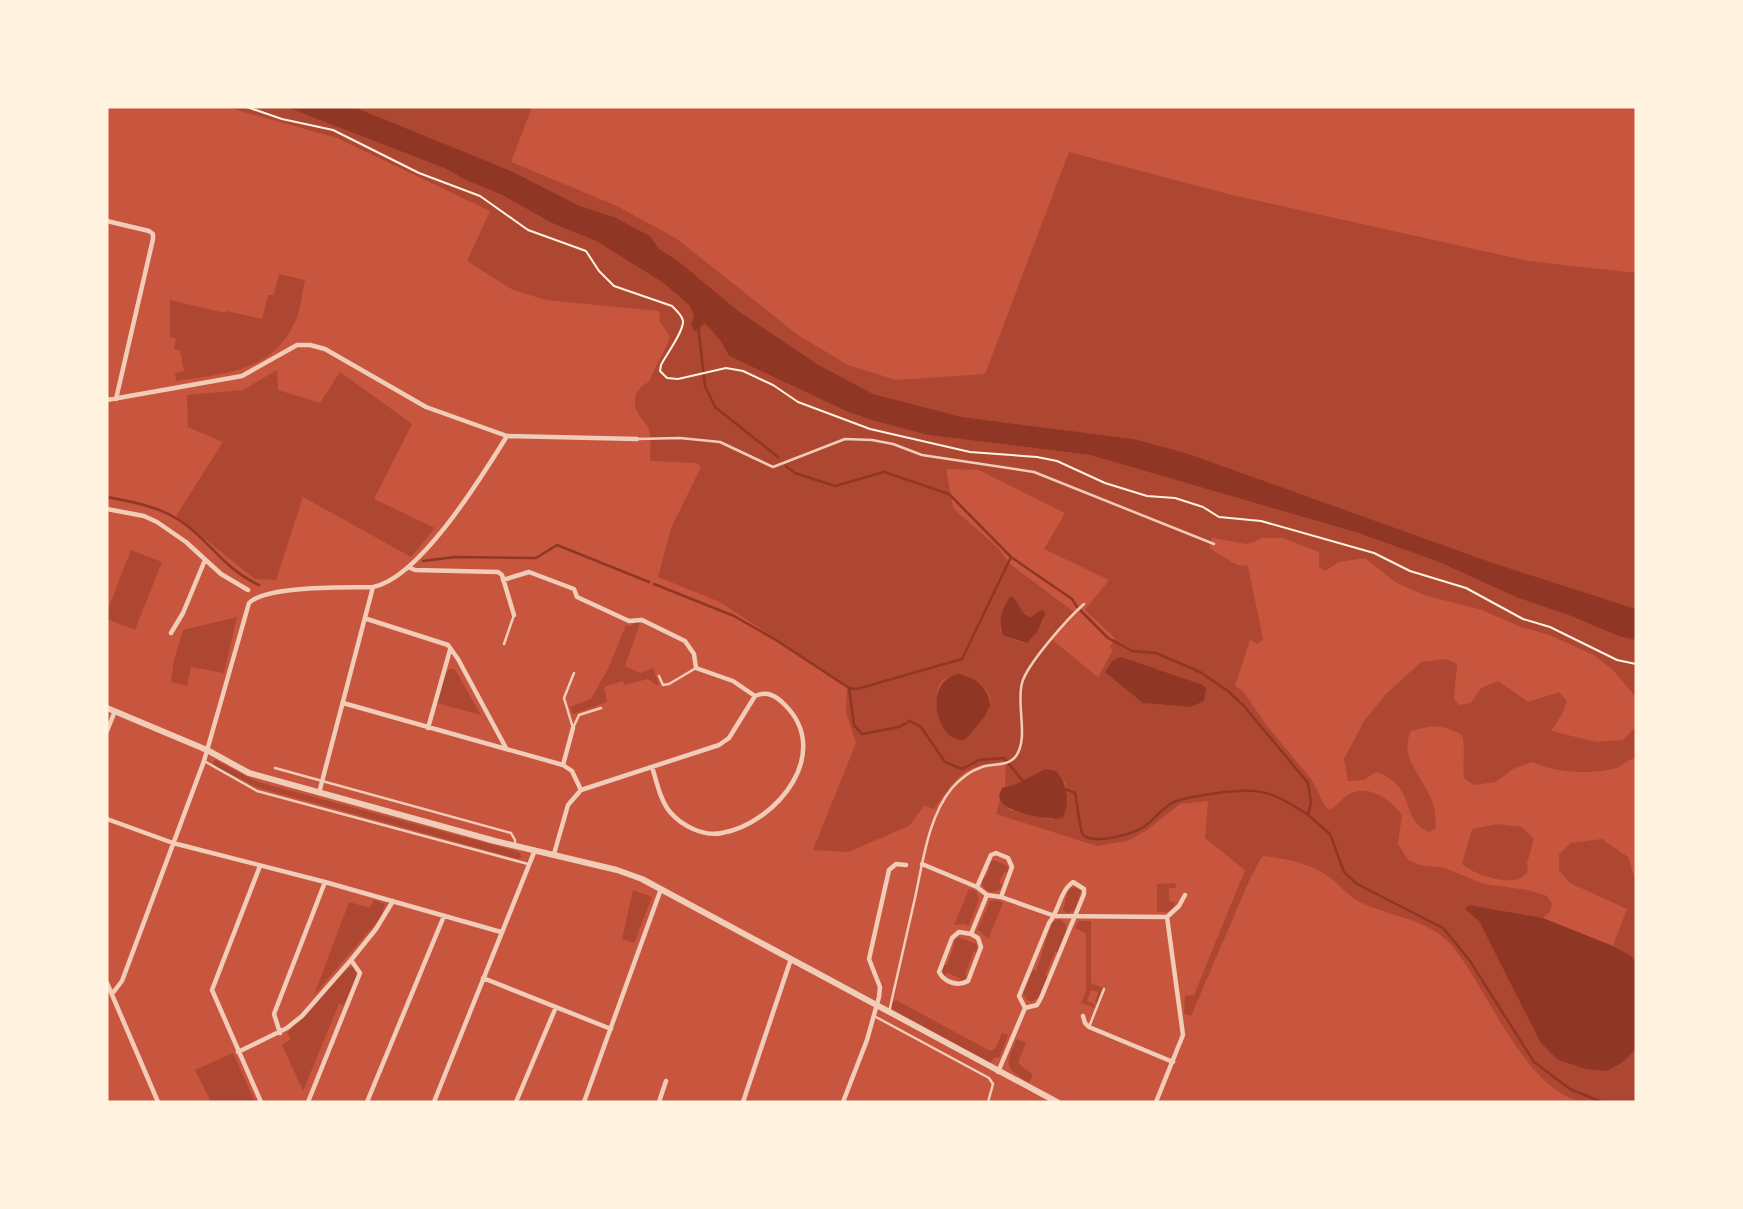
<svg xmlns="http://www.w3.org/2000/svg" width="1743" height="1209" viewBox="0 0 1743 1209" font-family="'Work Sans',sans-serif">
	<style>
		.green { fill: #ae4732; fill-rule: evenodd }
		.water { fill: #8f3625 }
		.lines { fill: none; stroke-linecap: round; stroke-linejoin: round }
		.stream { stroke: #8f3625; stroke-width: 2.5 }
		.path { stroke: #fff3e0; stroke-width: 2 }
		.service { stroke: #f1ccb7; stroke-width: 2.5 }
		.minor { stroke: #f1ccb7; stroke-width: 4.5 }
		.tertiary { stroke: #f1ccb7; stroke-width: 6 }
	</style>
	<rect width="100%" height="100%" fill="#c8553d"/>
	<path class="green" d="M226 107H286L444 168 468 181 502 195 552 223 596 241 662 282 689 305 694 315 691 324 694 332 705 322 720 340 729 356 846 411 928 435 1090 455 1357 533 1439 562 1516 597 1571 616 1621 637 1636 640V697L1612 669 1592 654 1549 635 1521 627 1482 610 1424 595 1395 582 1365 558 1339 562 1325 571 1319 567V552L1283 538H1261L1254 542 1246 544 1212 538 1209 548 1237 565 1248 566 1263 639 1258 644 1250 640 1235 686 1242 690 1268 727 1312 780 1325 806 1330 810C1336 806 1342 799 1348 795 1368 783 1390 799 1402 815L1398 844 1408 860 1420 865 1445 868 1484 884 1528 890 1547 896 1552 904 1550 912 1543 918 1469 905 1466 909 1479 921 1540 1042 1623 1062 1636 1049V1102C1620 1102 1599 1105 1583 1102 1524 1090 1489 990 1452 946 1429 918 1389 917 1358 901 1347 895 1339 884 1329 877 1310 863 1287 859 1264 856L1261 858 1249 881 1191 1016 1184 1014 1185 996 1194 995 1245 870 1205 838 1208 801 1180 804 1147 830 1127 841 1097 846 996 814 1000 800 1010 810 1053 820 1068 801 1065 782 1045 769 1014 785 1005 787 1006 762C961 765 959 775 934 809L924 806 909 826 848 852 813 850 856 743 846 712 847 686 720 602 658 577 671 528 701 467 696 463 650 461C650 451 652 436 648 427 647 425 642 420 641 418 630 404 634 389 649 382 655 366 666 351 670 336L660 322 659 311 546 300 513 290 467 261 490 211 337 138ZM946 469 979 470 1065 513 1044 549 1109 580 1085 610 1115 638 1110 647 1113 650 1098 677 1050 638 1074 612 1010 564 999 549 953 508ZM1014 598 1022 612 1031 617 1040 610 1044 620 1031 639 1023 643 1004 636 1000 629 1005 604ZM1158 669 1201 684 1206 689 1190 707 1143 703ZM964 675C1012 697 983 712 965 740L941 723C937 711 932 686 946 678 950 676 959 676 964 675Z
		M354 107H532L511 162 617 206 677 239 798 335 848 365 896 380 985 374 1069 152 1232 195 1528 261 1636 273V609L1493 563 1186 453 1134 439 962 417 873 394 817 364 737 310 677 260 659 249 650 236 614 217 580 206 511 171Z
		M279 274 305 280C302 293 301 310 295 322 272 372 224 374 176 381L175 373 184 371 180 350H174L176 338 170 337V300L225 313 227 311 262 319 268 295H274Z
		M277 370 278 390 320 403 340 372 412 424 374 499 435 528 411 557 303 497 276 580 255 579 176 516 223 442 188 427 187 395 243 390Z
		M131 550 162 562 135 630 107 619V612Z
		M237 617 224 673 191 667 187 686 171 682 174 660 183 630Z
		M637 622 640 623 625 666 640 673 653 668 659 685H656L648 679 624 685 623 681 604 687 607 702 573 714 570 707 591 699 608 669 626 625 630 626Z
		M1446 659 1457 664 1454 699 1459 705 1471 703 1481 688 1498 681 1528 702 1559 692 1567 701 1562 714 1551 731 1597 742 1623 740 1636 727V758C1627 759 1624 766 1616 768 1591 775 1556 773 1532 762L1513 769 1496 782 1474 785 1464 778C1462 763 1466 750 1462 735 1441 724 1434 725 1411 731 1397 759 1428 781 1434 807 1436 814 1435 822 1436 829L1429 832C1399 819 1418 786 1376 772L1364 780 1348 781 1344 759 1364 721 1386 694 1421 662Z
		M450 669H454L457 673 481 715 437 703 446 673Z
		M215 760 258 782 519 852 522 857 518 859 256 787 215 766 213 763Z
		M1497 824 1522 827 1534 839 1527 863 1528 872C1525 874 1521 878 1518 879 1503 884 1473 874 1462 864L1472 829Z
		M1602 839 1628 857 1636 882V963L1631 956 1613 946 1627 909 1570 883 1559 870V854L1571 843Z
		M993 860 1008 866 1007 873 1004 872 999 883 1002 885 1000 889C992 894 986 892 982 884V876L986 877 990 867 987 865Z
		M1175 883 1176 888H1169V901L1175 902 1174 907 1168 912H1157V884Z
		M1075 887 1081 891 1075 910 1067 913 1063 910 1068 890Z
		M969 889 976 891 979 900 968 927 966 924 954 925Z
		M633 890 652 897 634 943 622 939Z
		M374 900 385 904 381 917 314 995 349 902 370 908Z
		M997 900 1003 903 988 939 980 931H977L990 901Z
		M1060 919 1065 923 1067 929 1058 952H1055L1045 975 1048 977 1038 998 1031 1002 1027 1000 1023 993 1033 970 1036 971 1052 922Z
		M1079 921H1091V983L1103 988 1097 1005 1095 1002 1098 992 1091 990 1087 1001 1094 1004 1095 1008 1081 1003 1086 991V933L1075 928Z
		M958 937 976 944 978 952 974 951 965 974 967 978 959 981 960 978 947 973 945 976 942 972 944 965H947L955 943 953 942Z
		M353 967 357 975 344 1005 339 1004 303 1091 282 1045 291 1039 287 1033 348 968Z
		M896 1000 990 1051 995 1049 1002 1033 1008 1035 1000 1057 994 1058 990 1063 892 1009V1002Z
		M1017 1039 1026 1043 1018 1062 1022 1067 1033 1074 1029 1083C1003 1067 1005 1065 1017 1039Z
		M233 1053 255 1102H211L195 1070Z"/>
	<path class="water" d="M286 107H354L511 171 580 206 614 217 650 236 659 249 677 260 737 310 817 364 873 394 962 417 1134 439 1186 453 1493 563 1636 609V640L1621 637 1571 616 1516 597 1439 562 1358 533 1090 455 928 435 872 420 846 411 729 356 720 340 705 323 694 332 691 324 694 315 689 305 662 282 596 241 552 223 502 195 468 181 444 168Z
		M1011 596C1020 602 1019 614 1031 617L1040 610 1044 611 1045 615 1037 632 1027 643 1004 636C997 625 1002 606 1011 596Z
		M1121 657 1201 684 1206 688 1204 701 1190 707 1143 703 1105 672 1112 661Z
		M959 674C975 678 989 687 990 705L985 716 965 740C937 745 921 680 959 674Z
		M1045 769 1056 771C1068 785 1070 801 1063 818 1051 821 1004 813 1000 799 998 795 1001 792 1002 788L1014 785Z
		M1469 905 1543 918 1613 946 1631 956 1636 963V1049L1623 1062 1607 1071 1586 1069 1558 1060 1540 1042 1479 921 1465 909Z"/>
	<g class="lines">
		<path class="stream" d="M698 325 705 386 715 407 778 457
			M786 466 795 473 835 486 884 472 949 494 1011 557 1072 599 1077 607
			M107 497C131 502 158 506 179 520 209 539 222 568 259 585
			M423 561 455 557 536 558 557 545 649 582
			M654 584 734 616 776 640 849 688 857 689 962 659 1011 557
			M1081 611 1108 638 1132 651 1156 653 1200 672 1228 691 1244 706 1308 783 1311 803 1308 815 1330 834 1344 872 1357 884 1443 928 1470 961 1534 1062 1570 1089 1602 1102
			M849 688 854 725 862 734 899 727 910 721 921 727 945 762 962 769 979 760 1004 758 1023 781
			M1062 788 1075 793C1077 801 1080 832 1083 835 1094 845 1134 834 1145 826 1155 819 1163 807 1174 802 1185 797 1200 796 1211 794 1255 787 1271 789 1308 815"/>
		<path class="path" d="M247 107 282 119 333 130 419 173 480 196 528 230 586 251 599 271 614 286 672 306C676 310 682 315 683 321 684 331 666 355 661 365L660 371 667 378 678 379 726 368 743 371 773 385 798 402 870 429 970 452 1037 457 1057 461 1105 483 1147 496 1175 498 1203 507 1219 517 1261 521 1374 553 1410 571 1466 588 1523 619 1550 627 1617 660 1636 664"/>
		<path class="service" d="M637 439 680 438 720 442 773 467 845 439 872 440 893 444 922 455 1034 472 1214 544
			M504 644 514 615
			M659 676 663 685 669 684 696 668
			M573 728 564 698 574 673
			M573 728 579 715 601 708
			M204 761 257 791 528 864
			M275 768 511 833 515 840V846
			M889 1012C898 974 906 936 915 898 923 862 928 817 952 788 960 779 970 771 982 767 993 763 1008 767 1016 756 1029 737 1016 706 1022 683 1027 664 1068 618 1084 604
			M874 1016 989 1078 993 1084 988 1102
			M1089 1027 1104 989"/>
		<path class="minor" d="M107 221 149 231 153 234V239L116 399
			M107 400 242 376 297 345H310L325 349 426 407 507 436 637 439
			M107 509 144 516 157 522 186 542 221 574 248 590
			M410 568 415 570 498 572 502 575 514 615
			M503 580 529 572 574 589 577 597 629 621 642 620 685 641 694 654 696 668 733 681 755 696
			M367 619 448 645 458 659 506 748
			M171 633 183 613 205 560
			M343 703 563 765 572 771 581 790 568 805 554 854
			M428 728 450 650
			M107 731 115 711
			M563 765 573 728
			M581 790 719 745 729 738 755 696C767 691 775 695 784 704 834 752 777 823 722 833 704 837 682 826 670 812 660 800 657 782 652 767
			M319 793 373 587
			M107 819 173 843 325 882 501 932
			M922 864 977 887 987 895 1001 897 1055 916 1167 917 1183 1035 1156 1102
			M260 866 212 990 261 1102
			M1073 882 1084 889V894L1041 998 1037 1005 1025 1008 1019 996 1049 923C1059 911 1060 891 1073 882Z
			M977 887 991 855 996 853 1008 858 1012 867 1001 897
			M1167 917 1179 906 1185 895
			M971 934 959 932 952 938 939 972C944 982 958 987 968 981L981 947 978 938 971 934 987 895
			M483 978 611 1029
			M107 983 158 1102
			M112 994 122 981 204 761 249 603C267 585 346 588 373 587 420 578 482 476 507 436
			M1083 1016 1085 1023 1089 1027 1173 1062
			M280 1033 274 1014 325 882
			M238 1052 287 1028 302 1016 351 960
			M998 1072 1025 1008
			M308 1102 360 973 351 960 376 929 393 901
			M367 1102 444 916
			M434 1102 535 850
			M516 1102 556 1007
			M584 1102 661 889
			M659 1102 666 1081
			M743 1102 791 959
			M843 1102 867 1040 879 997 880 987 869 959 889 870 896 864 906 865"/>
		<path class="tertiary" d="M107 708 207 750 249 773 495 841 617 870 642 879 1057 1102"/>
	</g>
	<rect width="1743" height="1209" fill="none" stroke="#fff3e0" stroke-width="217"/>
</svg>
